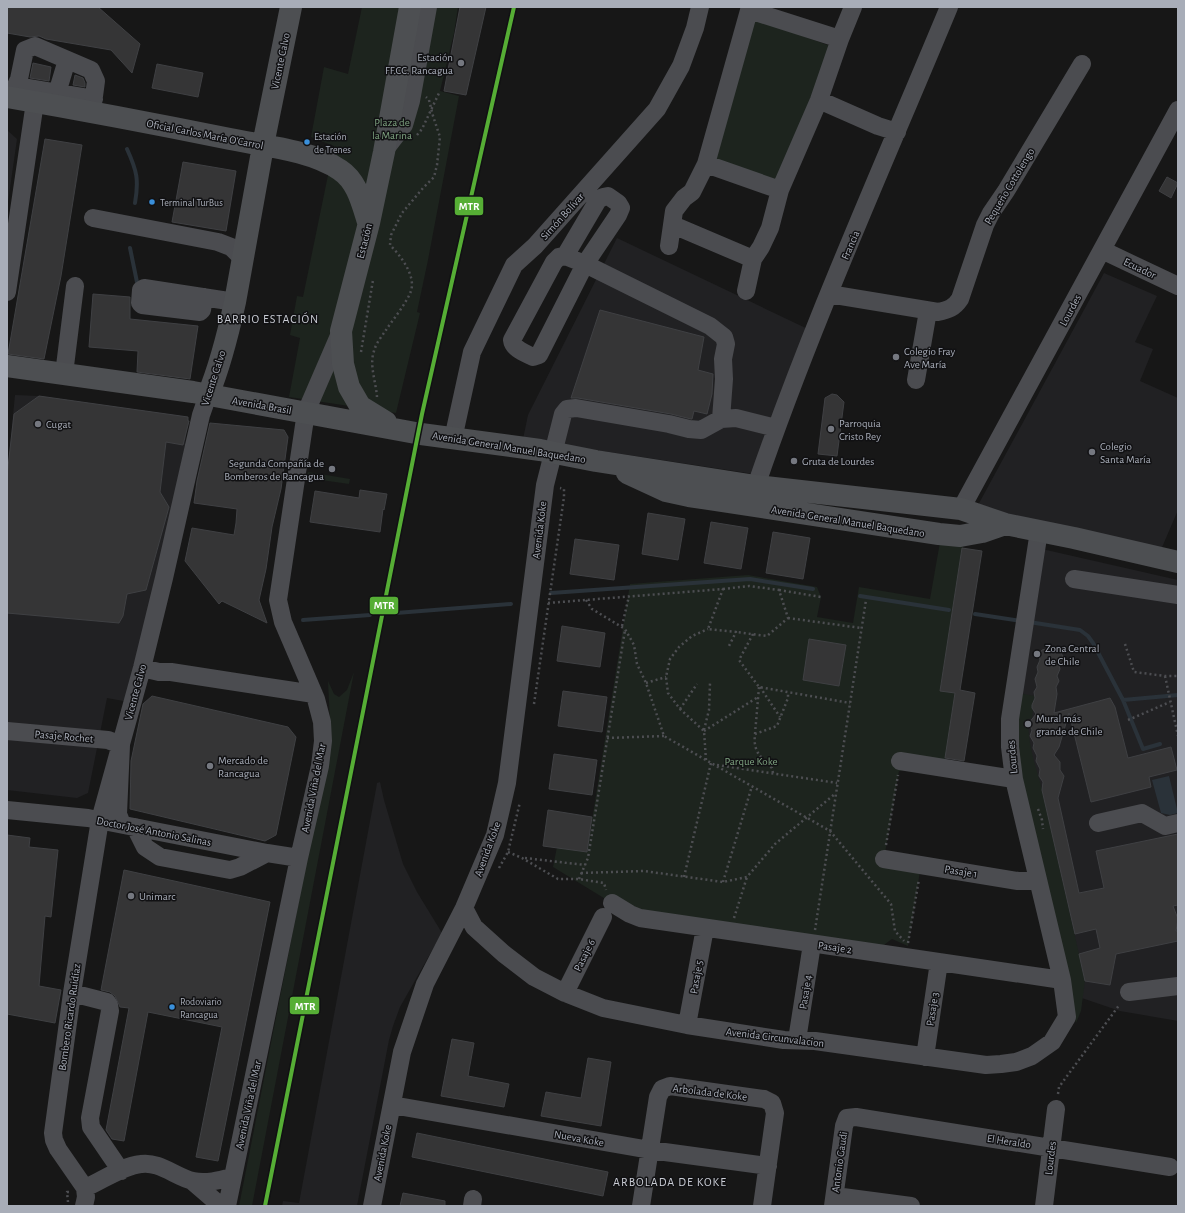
<svg xmlns="http://www.w3.org/2000/svg" width="1185" height="1213" viewBox="0 0 1185 1213" font-family="'Alegreya Sans',sans-serif">
	<style>
		.built { fill: #212123 }
		.green { fill: #1d241e }
		.water { fill: #2a3239 }
		.lines { fill: none; stroke-linecap: round; stroke-linejoin: round }
		.stream { stroke: #2a3239; stroke-width: 4 }
		.building { fill: #353536; stroke: #3f4043 }
		.path { stroke: #4d4e52; stroke-width: 2.5; stroke-dasharray: 2 3; stroke-linecap: butt }
		.minor { stroke: #4b4c50; stroke-width: 18 }
		.major { stroke: #4d4f52; stroke-width: 22 }
		.rail-1-casing { stroke: #111113; stroke-width: 7 }
		.rail-1 { stroke: #56ae35; stroke-width: 4 }
		.poi-dot { fill: #757880; stroke: #111113; stroke-width: 1.5 }
		.bus-dot { fill: #3a90db; stroke: #111113; stroke-width: 1.5 }
		.labels { text-anchor: middle; stroke-width: 3; stroke-linejoin: round; paint-order: stroke }
		.bus-label { font-size: 10px; fill: #a8adb8; stroke: #111113; text-anchor: start }
		.poi-label { font-size: 11px; fill: #a8adb8; stroke: #111113; text-anchor: start }
		.street-label { font-size: 11px; fill: #a8adb8; stroke: #111113 }
		.park-label { font-size: 11px; fill: #7fa381; stroke: #111113 }
		.neighbourhood-label { font-size: 12px; letter-spacing: 1px; fill: #c9ccd4; stroke: #111113 }
		.line-badge { stroke: #111113; stroke-width: 1.5 }
		.badge-label { font-size: 11px; text-anchor: middle; font-weight: bold; fill: #fff }
	</style>
	<rect width="100%" height="100%" fill="#171717"/>
	<path class="built" d="M7 130 17 139 7 209Z
		M617 238 812 331 754 474 523 439 528 415Z
		M1104 273 1157 296 1135 342 1153 349 1140 381 1178 398V510L1160 552 977 507Z
		M15 395 39 396 188 417 185 445 148 621 129 702 107 698 88 793 77 798 7 790V476Z
		M1042 549 1178 580V1021L1120 1011 1070 994 1015 744Z
		M380 782 384 800 403 864 417 892 442 933 400 1007 393 1026 389 1040 357 1206H282L283 1201 299 1203 376 789 377 783Z"/>
	<path class="green" d="M362 7H458L454 33 440 91 459 96 428 260 417 312 420 313 396 413 289 397 300 338 290 335 297 296 303 297 334 146 311 137 324 67 348 74Z
		M750 17 833 47 780 186 710 163Z
		M308 472 350 479 349 484 307 478Z
		M940 542 963 546 940 690 955 693 945 761 899 771 884 859 921 865 908 946 892 939 873 953 640 918 612 903 553 867 557 847 587 851 630 584 748 575 817 587 821 597 817 617 853 623 859 587 930 599Z
		M354 672 252 1206H239L323 778 330 723 328 681 334 694 339 697 347 690Z
		M1018 693 1035 696 1034 701 1032 705 1033 709 1032 718 1028 719C1028 743 1035 766 1042 789L1085 981 1081 1011 1076 1023 1015 744Z"/>
	<path class="water" d="M1169 776 1178 813 1170 815 1161 813 1152 780Z"/>
	<g class="lines">
		<path class="stream" d="M127 149C137 171 139 180 135 203
			M130 248 138 287
			M551 593 750 579 813 589
			M860 596 949 610
			M396 613 511 604
			M975 614 1021 621
			M303 620 370 615
			M1029 622 1080 630 1088 636 1093 643 1123 700 1143 749 1160 744
			M1123 700 1178 695"/>
	</g>
	<path class="building" d="M7 7H98L140 44 132 73 111 50 46 39 39 36 30 37 7 33Z
		M460 7H486L466 95 444 91Z
		M33 63 51 67 49 81 30 78Z
		M157 64 203 73 198 97 152 88Z
		M75 75 83 78 85 83V87L73 85Z
		M45 139 82 145 61 276 44 359 8 354Z
		M183 162 236 171 226 231 172 222Z
		M1167 177 1178 183 1171 198 1159 191Z
		M93 294 130 297V319L198 326 190 379 137 372 138 351 89 347Z
		M600 310 704 337 698 370 713 374 712 394 707 414 694 411 692 419H691L671 414 578 398H571Z
		M832 394 837 395 844 402 837 456 818 454 825 398Z
		M39 396 188 417V421H189L183 445 166 442 160 492 169 507 146 590 127 594 123 616 119 623 7 613V476L14 414Z
		M210 423 284 430 288 437 281 489 272 527 266 569 259 600 267 623 222 601 219 604 185 561 192 528 234 535 236 523 237 509 194 503 197 481Z
		M360 490 387 494 384 510 383 509 380 532 310 522 315 491 359 498Z
		M648 513 685 519 678 560 642 554Z
		M711 522 748 528 741 569 704 563Z
		M773 532 810 538 803 579 766 573Z
		M575 539 619 545 614 580 570 574Z
		M962 548 982 551 960 690 975 693 964 761 945 758 955 693 940 691Z
		M562 626 605 633 600 667 557 661Z
		M809 639 846 645 839 686 803 680Z
		M1046 649 1051 652H1060L1063 656 1059 665 1060 669 1057 676 1059 681 1056 687 1057 694 1054 713 1110 698 1115 707 1128 758 1171 747 1177 770 1149 777 1151 787 1091 802 1069 713 1059 747 1054 755 1060 762V770L1064 776 1058 798 1079 893 1104 888 1096 851 1178 834V905L1173 906 1178 919 1176 931H1178V941L1116 954 1110 985 1085 981 1079 954 1100 948 1096 929 1075 934 1042 790 1043 782 1039 776 1040 769 1036 761 1037 756 1033 748 1034 743 1030 736 1032 730 1029 723 1036 714 1032 708V705L1035 698 1034 692 1037 687 1035 679 1038 672 1037 667 1040 660 1039 654 1042 650Z
		M563 691 607 697 602 732 558 726Z
		M152 696 288 727 296 737 276 835 265 841 130 809 131 761 143 704Z
		M554 754 597 760 592 795 549 789Z
		M548 810 592 817 587 852 543 846Z
		M7 835 30 838 29 847 58 850 51 917 45 916 39 986 61 990 55 1023 7 1014Z
		M124 870 270 902 218 1161 196 1157 222 1027 148 1012 124 1141 112 1139 106 1130 129 1008 120 1007 115 996 110 992 101 990Z
		M452 1039 474 1043 468 1076 509 1084 504 1107 441 1096Z
		M588 1058 611 1062 601 1126 541 1116 546 1092 581 1098Z
		M417 1133 608 1172 603 1196 412 1157Z
		M403 1193 445 1201V1206H400Z"/>
	<g class="lines">
		<path class="path" d="M417 135 422 129 440 91
			M361 352 373 280
			M377 397C376 382 369 365 374 351 376 343 382 336 386 330 394 318 406 304 411 291 416 275 400 255 390 245L391 235 402 213 423 188 434 177 437 165 440 137 433 116 429 100 426 97
			M723 589 749 586 779 590 788 618 767 636 736 632
			M779 590 821 597
			M586 600 592 609 625 629 634 645 637 664 646 683 664 736 830 831 891 904 895 931 904 941
			M548 603 723 589 708 629 736 632 729 646
			M788 618 861 628
			M622 626 629 596
			M753 634 739 660 759 687 850 703
			M1125 644 1134 672 1165 676H1178
			M1165 676 1178 736
			M646 683 666 677
			M760 687 780 717
			M534 704 564 497V489L560 488
			M680 709 697 684
			M1128 720 1170 702
			M704 730 709 710 710 683
			M704 731 758 697
			M755 734 759 687
			M607 738 664 736
			M706 760 704 731 680 709 668 693 666 677 670 659 679 647 692 636 708 629
			M717 765 837 783
			M773 773 772 768C760 756 753 752 755 734L777 726 788 698V692
			M1038 809 1042 820 1043 829
			M886 845 898 775
			M508 852 522 858 558 879H579L604 883 606 890
			M525 858 585 865
			M499 868 508 852 520 802
			M581 873 644 871 723 882 747 877 775 844 836 793
			M684 877 711 763
			M579 879 588 858 625 630
			M723 882 752 786
			M734 918 747 877
			M815 930 866 600
			M908 943 919 879
			M1058 1094 1059 1087 1120 1004
			M68 1202 67 1192H71"/>
		<path class="minor" d="M749 10 840 39
			M16 86 94 99
			M57 93 67 60
			M10 98 19 79 25 50 35 46 91 70 96 81 92 111
			M819 100 878 126 897 132
			M384 151 404 125 411 101 428 7
			M706 164 780 190
			M93 218 218 242 231 247 243 259
			M673 225 753 259
			M669 246 674 211 684 198 692 192 706 164 750 7
			M1102 250 1178 286
			M565 256 598 200 603 197 608 196 618 203 621 208 618 215 585 264 710 326 724 337 726 344 723 359 724 379 721 419
			M565 256 585 264 539 355 533 357C525 353 513 349 512 340L554 262 559 257Z
			M746 291 753 259 761 247 770 228 780 190 819 100 840 39 853 7
			M7 292 35 102
			M829 294 938 312C948 310 954 308 960 299L985 225 991 213 1006 191 1082 64
			M204 297 202 310 200 312 142 305 140 303 141 290 144 288 235 302
			M64 374 75 286
			M916 380 928 311
			M453 439 472 352 514 265 535 246 657 109 681 66 695 28 700 7
			M747 495 751 492 756 486C812 323 883 166 949 7
			M961 509 1178 110
			M1074 579 1178 595
			M142 668 159 672H171L314 694
			M7 731 108 740 121 745 118 814 122 824
			M900 761 1014 779
			M7 810 88 818 267 853 299 858
			M1098 823 1142 813 1165 826 1178 823
			M135 827 145 847 160 857 230 870 240 867 267 853
			M884 859 1018 881H1038
			M612 903 630 914 640 918 1062 980
			M464 908 474 927 504 954 534 977 565 993 603 1008 687 1025 784 1040 815 1041 986 1065 1001 1064 1016 1062 1032 1056 1052 1042 1067 1017 1062 980 1014 779 1010 747V719L1039 531
			M1129 992 1178 986
			M72 993 107 1002 109 1005 110 1011 90 1118 91 1127 121 1171
			M565 993 603 917
			M687 1025 705 928
			M797 1040 812 944
			M925 1057 939 962
			M392 1105 650 1150 768 1166
			M192 1181 221 1206
			M85 1188C102 1181 122 1166 141 1164 159 1161 176 1177 193 1181 206 1184 221 1180 233 1177
			M835 1196 911 1206
			M84 1206 86 1197 85 1188 58 1149 54 1140 53 1133 72 993 100 820 142 668 164 578 201 415 208 395
			M227 1206 299 858 320 766 323 741 322 722 316 699 283 622 278 600 306 412 341 331
			M372 1206 402 1052 425 984 464 908 495 835 507 783 545 485 563 414 567 409 576 408 669 424 689 429 701 430 721 419 736 418 776 428
			M472 1206 473 1199
			M641 1206 658 1097 662 1089 670 1086 764 1099 772 1103 775 1113 762 1206
			M833 1206 844 1126 847 1118 856 1117 1170 1167
			M1044 1206 1056 1109"/>
		<path class="major" d="M7 97C82 110 156 124 230 139 264 146 311 150 340 170 357 181 362 203 368 222
			M7 366 193 392 421 434 540 450 596 461 756 486 961 509 1005 524 1074 538 1178 562
			M208 395C220 366 228 334 235 302L265 135 291 7
			M386 422 360 406 349 387 343 364 341 331 369 223 384 152 410 7
			M627 473 666 491 689 496 939 534 960 536 982 532 1005 524"/>
		<defs>
			<path id="rail-1" d="M265 1206 422 414 514 7"/>
		</defs>
		<use href="#rail-1" class="rail-1-casing"/>
		<use href="#rail-1" class="rail-1"/>
	</g>
	<g class="poi-dot">
		<circle cx="461" cy="63" r="4"/>
		<circle cx="896" cy="357" r="4"/>
		<circle cx="38" cy="424" r="4"/>
		<circle cx="831" cy="429" r="4"/>
		<circle cx="1092" cy="452" r="4"/>
		<circle cx="794" cy="461" r="4"/>
		<circle cx="332" cy="469" r="4"/>
		<circle cx="1037" cy="654" r="4"/>
		<circle cx="1028" cy="724" r="4"/>
		<circle cx="210" cy="766" r="4"/>
		<circle cx="131" cy="896" r="4"/>
	</g>
	<g class="bus-dot">
		<circle cx="307" cy="142" r="3.5"/>
		<circle cx="152" cy="202" r="3.5"/>
		<circle cx="172" cy="1007" r="3.5"/>
	</g>
	<g class="labels">
		<g class="bus-label">
			<text x="314" y="140">Estación<tspan x="314" dy="13">de Trenes</tspan></text>
			<text x="160" y="206">Terminal TurBus</text>
			<text x="180" y="1005">Rodoviario<tspan x="180" dy="13">Rancagua</tspan></text>
		</g>
		<g class="poi-label">
			<text x="453" y="61" text-anchor="end">Estación<tspan x="453" dy="13">FF.CC. Rancagua</tspan></text>
			<text x="904" y="355">Colegio Fray<tspan x="904" dy="13">Ave María</tspan></text>
			<text x="839" y="427">Parroquia<tspan x="839" dy="13">Cristo Rey</tspan></text>
			<text x="46" y="428">Cugat</text>
			<text x="1100" y="450">Colegio<tspan x="1100" dy="13">Santa María</tspan></text>
			<text x="802" y="465">Gruta de Lourdes</text>
			<text x="324" y="467" text-anchor="end">Segunda Compañía de<tspan x="324" dy="13">Bomberos de Rancagua</tspan></text>
			<text x="1045" y="652">Zona Central<tspan x="1045" dy="13">de Chile</tspan></text>
			<text x="1036" y="722">Mural más<tspan x="1036" dy="13">grande de Chile</tspan></text>
			<text x="218" y="764">Mercado de<tspan x="218" dy="13">Rancagua</tspan></text>
			<text x="139" y="900">Unimarc</text>
		</g>
		<g class="street-label">
			<text transform="translate(280 61) rotate(-78)" y="4">Vicente Calvo</text>
			<text transform="translate(205 134) rotate(11)" y="4">Oficial Carlos María O'Carrol</text>
			<text transform="translate(1009 186) rotate(-59)" y="4">Pequeño Cottolengo</text>
			<text transform="translate(562 216) rotate(-48)" y="4">Simón Bolívar</text>
			<text transform="translate(364 241) rotate(-76)" y="4">Estación</text>
			<text transform="translate(850 245) rotate(-67)" y="4">Francia</text>
			<text transform="translate(1140 268) rotate(26)" y="4">Ecuador</text>
			<text transform="translate(1070 310) rotate(-62)" y="4">Lourdes</text>
			<text transform="translate(213 378) rotate(-72)" y="4">Vicente Calvo</text>
			<text transform="translate(262 405) rotate(10)" y="4">Avenida Brasil</text>
			<text transform="translate(509 447) rotate(9)" y="4">Avenida General Manuel Baquedano</text>
			<text transform="translate(848 521) rotate(9)" y="4">Avenida General Manuel Baquedano</text>
			<text transform="translate(539 530) rotate(-83)" y="4">Avenida Koke</text>
			<text transform="translate(135 692) rotate(-75)" y="4">Vicente Calvo</text>
			<text transform="translate(64 736) rotate(5)" y="4">Pasaje Rochet</text>
			<text transform="translate(1012 757) rotate(-95)" y="4">Lourdes</text>
			<text transform="translate(313 788) rotate(-79)" y="4">Avenida Viña del Mar</text>
			<text transform="translate(154 831) rotate(11)" y="4">Doctor José Antonio Salinas</text>
			<text transform="translate(487 849) rotate(-70)" y="4">Avenida Koke</text>
			<text transform="translate(961 871) rotate(9)" y="4">Pasaje 1</text>
			<text transform="translate(835 947) rotate(8)" y="4">Pasaje 2</text>
			<text transform="translate(584 955) rotate(-63)" y="4">Pasaje 6</text>
			<text transform="translate(696 977) rotate(-80)" y="4">Pasaje 5</text>
			<text transform="translate(805 992) rotate(-81)" y="4">Pasaje 4</text>
			<text transform="translate(932 1009) rotate(-81)" y="4">Pasaje 3</text>
			<text transform="translate(69 1017) rotate(-82)" y="4">Bombero Ricardo Ruidíaz</text>
			<text transform="translate(775 1037) rotate(7)" y="4">Avenida Circunvalacion</text>
			<text transform="translate(710 1092) rotate(7)" y="4">Arbolada de Koke</text>
			<text transform="translate(248 1105) rotate(-78)" y="4">Avenida Viña del Mar</text>
			<text transform="translate(579 1138) rotate(10)" y="4">Nueva Koke</text>
			<text transform="translate(1009 1141) rotate(9)" y="4">El Heraldo</text>
			<text transform="translate(382 1153) rotate(-79)" y="4">Avenida Koke</text>
			<text transform="translate(1050 1158) rotate(-83)" y="4">Lourdes</text>
			<text transform="translate(839 1162) rotate(-82)" y="4">Antonio Gaudi</text>
		</g>
		<g class="park-label">
			<text x="392" y="126">Plaza de<tspan x="392" dy="13">la Marina</tspan></text>
			<text x="751" y="765">Parque Koke</text>
		</g>
		<g class="neighbourhood-label">
			<text x="268" y="323">BARRIO ESTACIÓN</text>
			<text x="670" y="1186">ARBOLADA DE KOKE</text>
		</g>
	</g>
	<g class="line-badge">
		<rect x="454" y="196" width="30" height="20" rx="4" fill="#56ae35"/>
		<rect x="369" y="596" width="30" height="19" rx="4" fill="#56ae35"/>
		<rect x="289" y="996" width="31" height="19" rx="4" fill="#56ae35"/>
	</g>
	<g class="badge-label">
		<text x="469" y="210">MTR</text>
		<text x="384" y="609">MTR</text>
		<text x="305" y="1010">MTR</text>
	</g>
	<rect width="1185" height="1213" fill="none" stroke="#a8adb8" stroke-width="16"/>
</svg>
